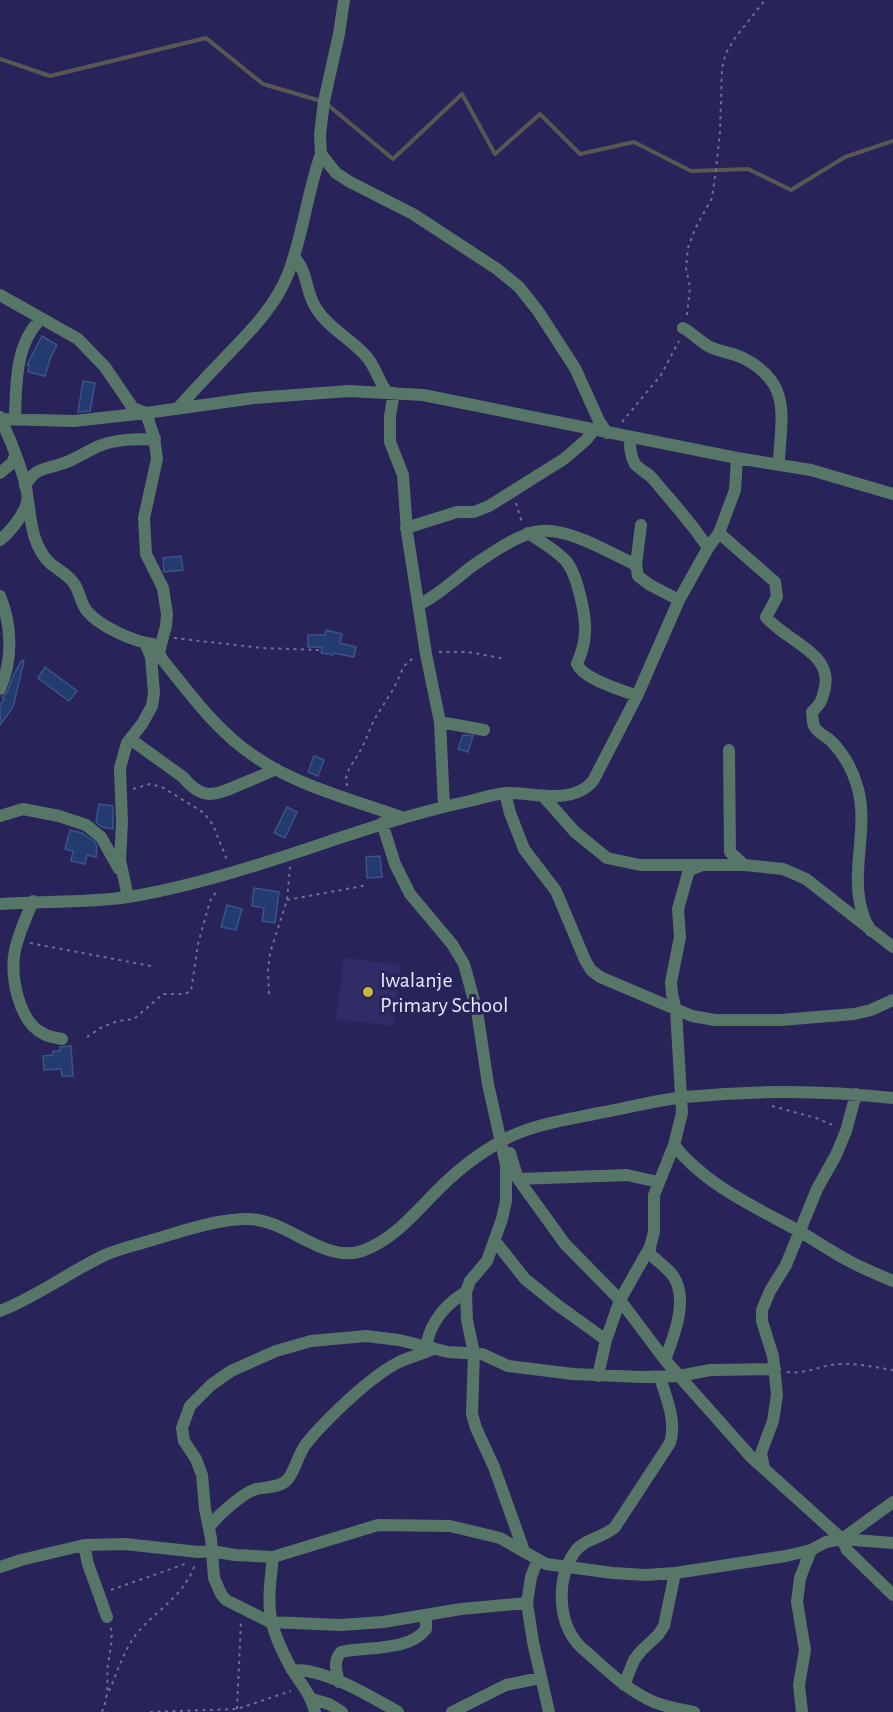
<svg xmlns="http://www.w3.org/2000/svg" width="893" height="1712" viewBox="0 0 893 1712" font-family="'Alegreya Sans',sans-serif">
	<style>
		.built { fill: #312b67 }
		.lines { fill: none; stroke-linecap: round; stroke-linejoin: round }
		.stream { stroke: #585853; stroke-width: 4 }
		.building { fill: #233b6e; stroke: #3a548a; stroke-width: 1.5 }
		.path { stroke: #716f98; stroke-width: 2; stroke-dasharray: 3 4.5; stroke-linecap: butt }
		.minor { stroke: #577667; stroke-width: 12 }
		.poi-dot { fill: #c8bb3b; stroke: #282359; stroke-width: 2 }
		.labels { text-anchor: middle; stroke-width: 6; stroke-linejoin: round; paint-order: stroke }
		.poi-label { font-size: 22px; fill: #e6e7fc; stroke: #282359; text-anchor: start }
	</style>
	<rect width="100%" height="100%" fill="#282359"/>
	<path class="built" d="M344 958 401 965 393 1026 336 1019Z"/>
	<g class="lines">
		<path class="stream" d="M0 59 50 76 206 38 263 84 321 101
			M328 105 393 159 462 94 495 154 540 114 580 154 634 142 691 171 748 169 791 190 845 157 893 141"/>
	</g>
	<path class="building" d="M42 336 57 345 50 359 45 376 28 372 29 365H27Z
		M83 381 95 383 90 411 78 412Z
		M181 556 183 570 164 572 163 558Z
		M326 630 342 634 340 643 356 647 354 657 334 653 333 655 321 653 322 647H308V635H325Z
		M22 660 24 661 13 707 0 725V705L4 699 2 697 7 692 14 674Z
		M45 667 77 691 69 701 38 678Z
		M463 735 473 736 468 752 458 749Z
		M314 756 324 760 318 776 308 772Z
		M99 804 113 806V829L102 827 96 822Z
		M287 807 297 812 285 838 274 833Z
		M70 830 82 833 95 842 97 847 96 857 87 855 85 864 71 861 73 851 65 849Z
		M380 856 382 877 367 878 366 857Z
		M254 888 279 892 275 923 262 921 264 908 252 906Z
		M227 905 242 909 236 930 221 927Z
		M71 1046 73 1076H62L61 1069 44 1070 43 1056 53 1055V1051H60V1047Z"/>
	<g class="lines">
		<path class="path" d="M687 315 690 287 686 268 688 248 695 229 712 198 716 169 720 132 722 68 726 53 735 38 765 0
			M622 422 661 375 679 341
			M516 503 522 523
			M174 638 262 648 319 650
			M439 652H468L506 659
			M347 786 346 778 349 769 362 748 374 720 394 688 404 666 413 658
			M133 789 150 784 162 787 204 813 213 825 227 860
			M287 900 368 885
			M30 943 151 966
			M269 994 268 970 270 953 287 900 290 867
			M87 1037 102 1027 118 1021 134 1019 163 994H185L191 991 198 944 210 901 216 892
			M772 1106 816 1118 835 1126
			M787 1372C806 1375 822 1364 842 1364 859 1363 876 1368 893 1370
			M111 1590 185 1564
			M109 1691C118 1671 124 1649 138 1632 159 1608 185 1595 195 1564
			M237 1709 241 1621
			M102 1712C110 1692 106 1682 108 1663 110 1651 113 1641 111 1628
			M150 1712 237 1709 291 1691"/>
		<path class="minor" d="M344 0 339 34 324 101 320 135 321 154 336 173 350 182 413 214 497 269 519 287 538 311 575 368 599 421 607 433
			M294 257C308 271 305 291 316 308 328 328 351 339 366 356 376 367 378 381 387 392
			M0 295 78 339 105 367 133 408 146 413 154 437 157 459 144 518 146 554 163 588 167 614 166 626 159 652 162 659C191 695 218 733 257 758 296 785 356 801 401 817
			M683 328C693 333 701 343 710 347 721 352 734 353 745 359 792 384 781 417 779 461L781 465
			M394 393 390 416V442L403 475 407 532 426 654 440 722 444 806
			M177 409C191 394 204 379 218 365 244 337 274 310 288 274 303 236 307 193 321 154
			M0 417C7 432 31 488 27 502 24 515 10 532 0 540
			M0 419 74 421 146 413 254 398 349 391 423 395 737 458 811 470 893 494
			M15 419C16 385 15 344 41 319
			M630 437C630 447 630 455 635 464 640 470 648 473 653 479 672 502 692 523 708 548
			M0 473 12 463 15 456
			M25 486C36 466 46 470 64 463 76 459 87 451 99 446 116 439 136 439 155 439
			M28 500C31 523 33 548 51 564 60 571 70 576 75 585 80 593 81 604 87 611 99 626 134 642 153 644
			M641 525 636 565 638 576 650 585 679 600
			M406 528 457 512H474L489 506 564 459 586 440 594 430
			M528 533C540 541 556 550 566 561 577 574 586 615 585 632 585 644 581 654 577 664 583 679 622 690 637 696
			M719 533 775 582 777 597 766 617C784 640 832 652 825 687 822 700 822 702 812 712 813 716 812 721 814 726 817 733 826 736 831 741 845 755 853 770 858 789 869 830 849 874 863 914 864 920 868 925 871 931
			M0 596C12 625 13 660 0 689
			M419 605C440 594 453 581 471 567 488 555 521 532 541 531 569 528 610 553 636 565
			M440 722 484 730
			M130 739 183 777C203 802 216 795 241 784 253 779 264 775 276 769
			M729 750 730 852 744 865
			M505 793 510 813 524 849 556 891 585 960 591 970 600 977 692 1016 715 1020H781L854 1014 871 1010 893 1000
			M543 796 575 832 607 858 640 865H744L783 869 806 879 893 947
			M0 816 23 809 59 816 86 825 101 837 119 869
			M382 823 395 864 410 894 452 944 464 964 477 1011 488 1084 506 1165V1201L502 1219 487 1261 470 1281 466 1292 467 1320 474 1353 472 1414 476 1428 494 1467 524 1551
			M128 897 120 860 122 822 120 768 127 743 142 724 152 706 154 693 151 657 145 643
			M33 901C26 917 19 933 15 950 10 975 18 1022 44 1034 49 1037 57 1038 62 1039
			M0 904C42 901 86 903 128 897 148 894 170 889 190 884 285 861 374 821 470 801 481 798 494 794 506 793 533 792 572 806 593 781L637 696 679 600 708 548 719 533 735 490 737 458
			M674 1145C705 1185 755 1207 799 1231 816 1241 833 1253 851 1262 864 1269 879 1275 893 1281
			M510 1153 518 1179 565 1244 620 1300 665 1360 751 1457 842 1539 847 1550 893 1595
			M518 1179 627 1175 658 1182
			M495 1241 525 1279 556 1304 606 1340
			M650 1247V1254C658 1262 672 1271 676 1281 687 1305 673 1338 665 1360
			M0 1311C36 1297 68 1273 103 1256 117 1249 133 1246 149 1241 180 1232 215 1219 248 1219 287 1219 324 1264 362 1251 398 1238 420 1206 447 1181 463 1166 479 1154 498 1143 528 1125 565 1120 599 1113 628 1108 656 1100 685 1097 755 1090 823 1090 893 1098
			M598 1376 606 1340 620 1300 650 1247 654 1232V1195L674 1145 682 1113 676 1010 672 994 671 982 680 937 678 909 689 870 700 866
			M660 1377C666 1398 677 1421 670 1443L615 1527C603 1538 583 1539 574 1553 557 1578 557 1620 578 1644 581 1648 587 1652 591 1656 610 1673 630 1692 654 1702 666 1707 680 1709 694 1712
			M764 1468 761 1453 773 1421 777 1395 773 1356 762 1321V1310L770 1291 786 1265 817 1189 836 1155 846 1131 856 1094
			M210 1526C218 1515 243 1493 256 1489 266 1487 279 1488 287 1480 295 1472 297 1456 306 1444 326 1419 371 1376 399 1362 410 1357 422 1354 433 1349L427 1343C431 1321 447 1303 466 1292
			M842 1539 893 1502
			M84 1545 88 1564 107 1617
			M273 1557C267 1608 266 1622 291 1668 300 1683 311 1694 315 1712
			M538 1559 531 1577 527 1603 533 1642 549 1712
			M0 1567 21 1560 84 1545 125 1544 198 1552 212 1551 235 1555 273 1557 378 1525 450 1526 500 1538 546 1564 613 1573 645 1575 675 1573 786 1556 811 1550 826 1542 842 1539 893 1543
			M527 1603 461 1609 383 1622 341 1625 270 1622 226 1600 221 1594 214 1578 211 1538 205 1509 202 1475 196 1459 184 1441 182 1428 190 1406 211 1385 231 1371 276 1351 311 1341 366 1336 399 1340 448 1352 482 1354 508 1366 573 1374 641 1377 679 1376 710 1370 775 1369
			M292 1670C324 1668 370 1696 398 1712
			M339 1682C336 1671 333 1661 341 1652 366 1646 409 1652 426 1629V1616
			M624 1685 634 1660 641 1651 658 1635 664 1626 675 1573
			M312 1699 329 1704 342 1712
			M452 1712 506 1685 540 1678
			M802 1712 799 1685 805 1650 797 1602 800 1578 811 1550"/>
	</g>
	<circle class="poi-dot" cx="368" cy="992" r="6"/>
	<g class="labels">
		<g class="poi-label">
			<text x="380" y="987">Iwalanje<tspan x="380" dy="25">Primary School</tspan></text>
		</g>
	</g>
</svg>
